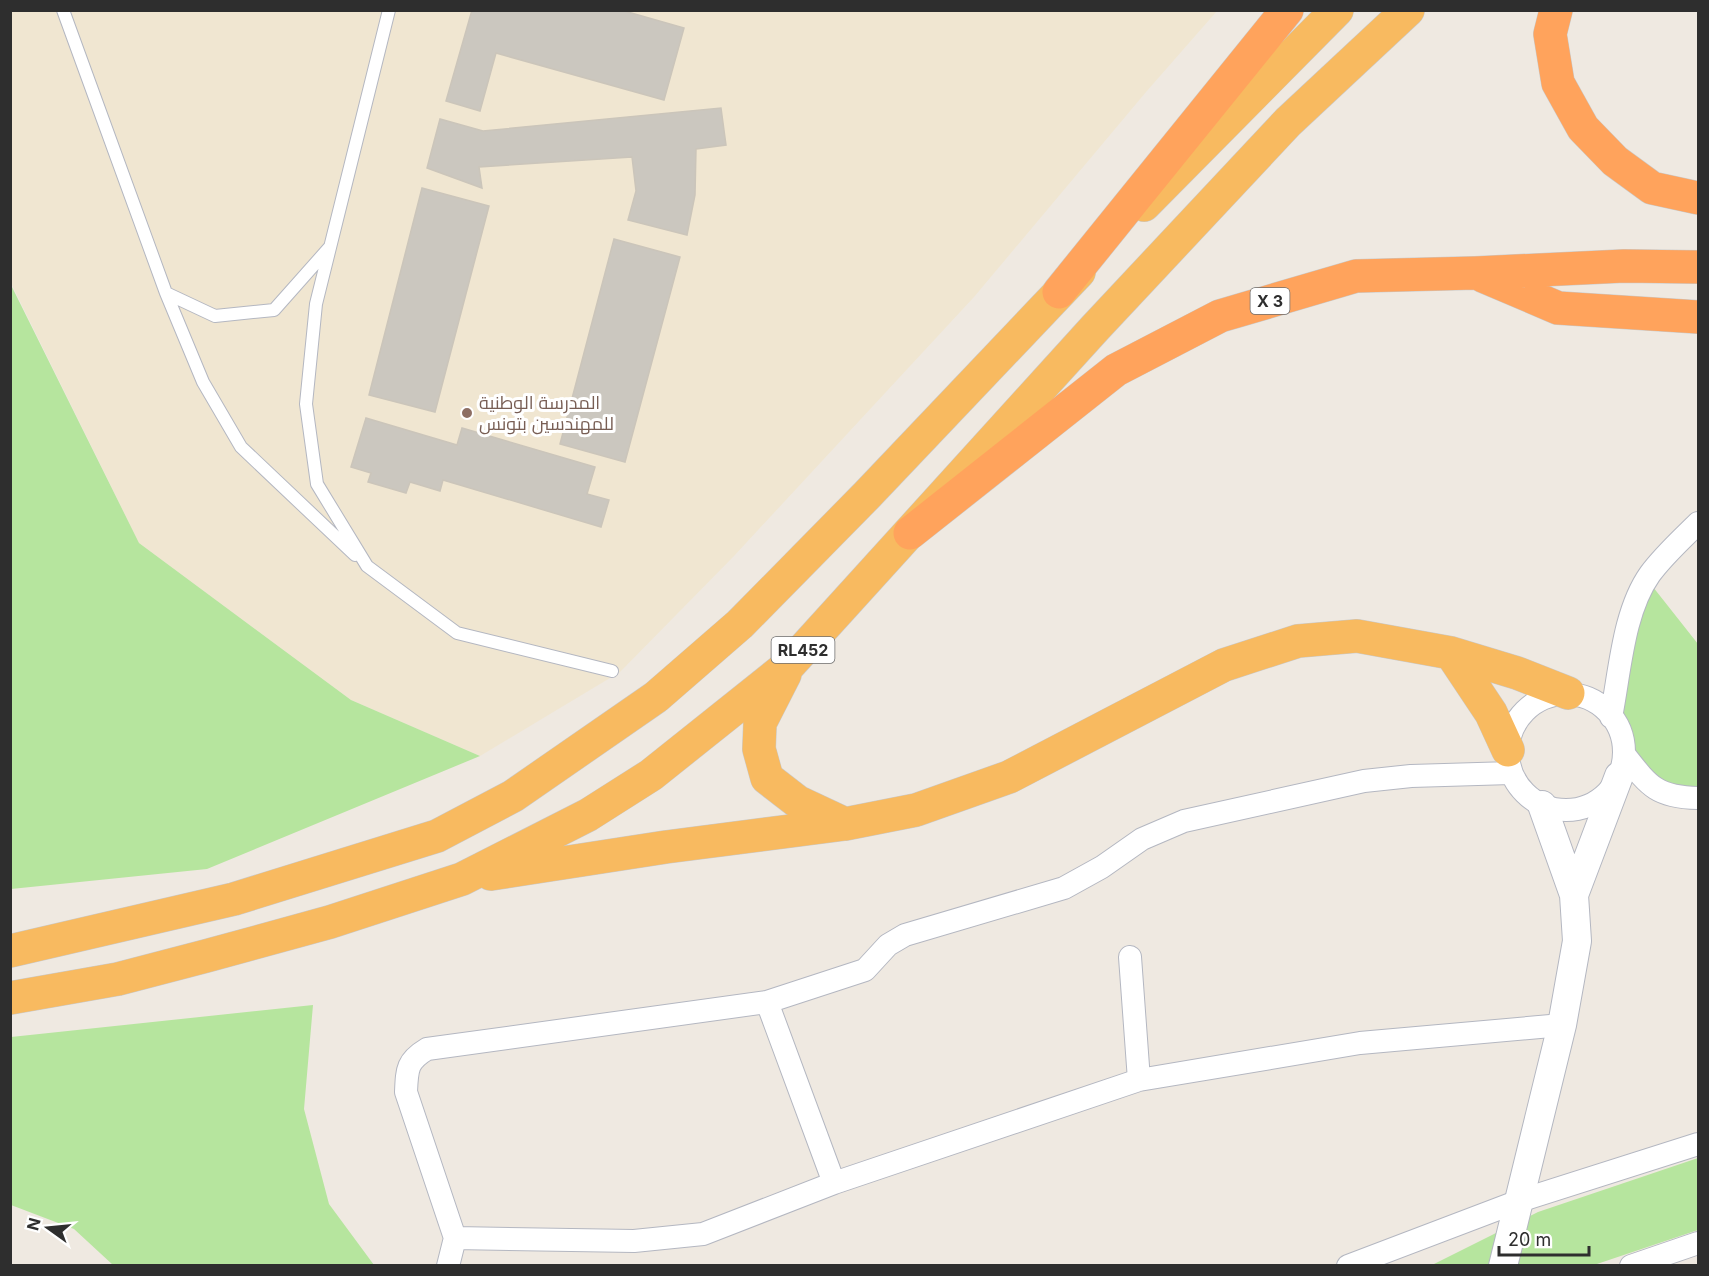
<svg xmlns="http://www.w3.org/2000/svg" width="1709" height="1276" viewBox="0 0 1709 1276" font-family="Inter,Cairo,sans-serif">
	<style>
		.education { fill: #f0e6d1 }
		.green { fill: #b6e59e }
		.building { fill: #cbc7bf; stroke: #cbc5ba; stroke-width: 1.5 }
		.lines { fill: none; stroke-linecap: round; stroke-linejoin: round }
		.service-casing { stroke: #b4b7c1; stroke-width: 14 }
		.minor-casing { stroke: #b4b7c1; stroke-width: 24 }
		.tertiary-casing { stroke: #b4b7c1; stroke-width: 30 }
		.trunk-casing { stroke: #c9c9c9; stroke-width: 34 }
		.motorway-casing { stroke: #c9c9c9; stroke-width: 34 }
		.service { stroke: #fff; stroke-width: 12 }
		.minor { stroke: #fff; stroke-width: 22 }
		.tertiary { stroke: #fff; stroke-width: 28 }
		.trunk { stroke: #f8ba60; stroke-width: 33 }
		.motorway { stroke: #ffa35c; stroke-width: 33 }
		.education-dot { fill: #8d6e63; stroke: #fff; stroke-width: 2 }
		.labels { text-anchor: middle; stroke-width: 6; stroke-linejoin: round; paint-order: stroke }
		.shield { fill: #fff; stroke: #6d6d6d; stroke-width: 1.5 }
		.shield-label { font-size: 16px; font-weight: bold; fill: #2e2e2e }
		.education-label { font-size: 18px; fill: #785e54; stroke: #fff; text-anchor: start }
	</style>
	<rect width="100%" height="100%" fill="#efe9e1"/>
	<path class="education" d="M11 11H1217L1146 92 974 297 734 556 620 672 480 756 351 700 139 543 11 283Z"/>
	<path class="green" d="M10 283 139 543 351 700 480 756 207 869 11 889Z
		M1653 587 1698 644V802L1646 778 1627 741 1620 698 1630 638Z
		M313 1005 304 1109 329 1204 374 1265H113L74 1229 11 1205V1037Z
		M1698 1158V1230L1594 1265 1430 1266 1538 1212Z"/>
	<path class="building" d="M472 10H621L684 28 664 100 496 53 480 111 446 101Z
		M721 108 726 145 696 149 695 195 687 235 628 220 636 191 632 157 479 167 482 188 427 168 440 119 483 131Z
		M422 188 489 206 435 412 369 395Z
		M614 239 680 257 625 462 560 444Z
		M366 418 457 445 462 428 595 467 587 494 609 500 601 527 443 480 440 491 410 482 406 493 368 482 371 473 351 467Z"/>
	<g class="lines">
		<defs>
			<path id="service" d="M63 10 166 293 215 316 274 310 329 248
				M389 10 316 304 306 404 317 484 367 566 457 633 612 671
				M166 293 203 382 241 447 355 555"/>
			<path id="minor" d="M1508 752a58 58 0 1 1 116 0a58 58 0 1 1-116 0Z
				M1611 717C1620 672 1623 612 1650 574 1664 555 1682 539 1698 523
				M1624 754C1649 786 1656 797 1698 798
				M1130 957 1139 1080
				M767 1002 865 970 888 945 905 935 1064 888 1102 867 1142 839 1184 821 1364 781 1411 776 1511 773
				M455 1238 634 1241 703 1234 834 1183 1139 1080 1360 1043 1562 1025
				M448 1266 455 1238 406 1092C407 1069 407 1061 427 1049L767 1002 834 1183
				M1348 1266 1519 1201 1698 1144
				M1631 1266 1698 1243"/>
			<path id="tertiary" d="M1542 805 1574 895 1619 776
				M1503 1266 1562 1025 1577 941 1574 895"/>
			<path id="trunk" d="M1144 205 1337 10
				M1451 653 1491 713 1508 750
				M845 824 916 810 1009 777 1224 665 1298 641 1357 636 1451 653 1517 673 1568 693
				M491 874 666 847 845 824 798 802 767 778 759 749 760 723 785 674
				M10 951 234 899 437 836 513 796 656 697 740 624 867 495 1079 272
				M10 998 118 979 206 956 330 922 462 879 588 815 651 775 790 664 1095 328 1288 122 1408 10"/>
			<path id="motorway" d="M1556 10 1550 34 1558 83 1583 128 1615 161 1652 188 1698 198
				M1483 276 1558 308 1698 317
				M1059 292 1287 10
				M910 533 1116 370 1220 316 1356 276 1475 273 1624 266 1698 267"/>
		</defs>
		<use href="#service" class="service-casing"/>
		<use href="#minor" class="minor-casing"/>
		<use href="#tertiary" class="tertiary-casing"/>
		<use href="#trunk" class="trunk-casing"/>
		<use href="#motorway" class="motorway-casing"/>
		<use href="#service" class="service"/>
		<use href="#minor" class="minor"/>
		<use href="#tertiary" class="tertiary"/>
		<use href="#trunk" class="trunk"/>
		<use href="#motorway" class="motorway"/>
	</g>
	<circle class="education-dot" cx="467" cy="413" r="6"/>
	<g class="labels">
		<g class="shield">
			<rect x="1250.5" y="288" width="39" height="26" rx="4.5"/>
			<rect x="771.5" y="637" width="63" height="26" rx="4.5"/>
		</g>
		<g class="shield-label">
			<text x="1270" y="307">X 3</text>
			<text x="803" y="656">RL452</text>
		</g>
		<g class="education-label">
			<text x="479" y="409">المدرسة الوطنية<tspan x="479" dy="21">للمهندسين بتونس</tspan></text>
		</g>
	</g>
	<rect width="1709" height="1276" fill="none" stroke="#2e2e2e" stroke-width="24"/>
	<g transform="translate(48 1228) rotate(285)" stroke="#ffffff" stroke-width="4.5" paint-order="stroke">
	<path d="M0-4.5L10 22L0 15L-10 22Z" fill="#2e2e2e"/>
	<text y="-9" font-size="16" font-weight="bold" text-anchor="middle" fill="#2e2e2e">N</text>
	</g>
	<path d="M1499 1246v9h90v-9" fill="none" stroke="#2e2e2e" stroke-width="3"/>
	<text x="1508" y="1246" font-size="18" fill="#2e2e2e" stroke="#ffffff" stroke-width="4.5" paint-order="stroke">20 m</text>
</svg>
